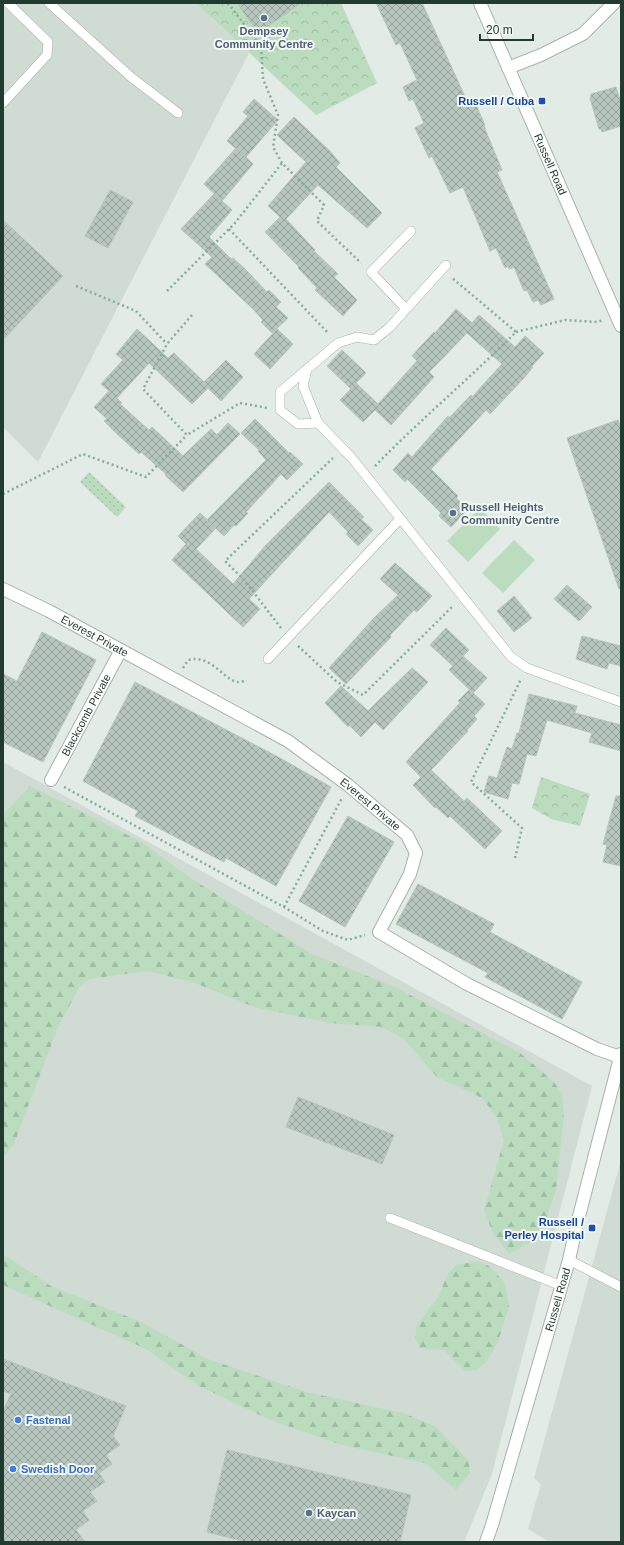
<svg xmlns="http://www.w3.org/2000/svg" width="624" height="1545" viewBox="0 0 624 1545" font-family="Arial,sans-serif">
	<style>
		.built { fill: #d0dbd4 }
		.grass { fill: #bbdcbf }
		.forest { fill: url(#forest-firs) }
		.park { fill: url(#park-crowns) }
		.garden { fill: url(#garden-dots) }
		.building { fill: url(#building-cross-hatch); stroke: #b4c5bb }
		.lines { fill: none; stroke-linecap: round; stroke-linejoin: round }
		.service-casing { stroke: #a5b3ab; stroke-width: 10 }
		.minor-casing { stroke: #a5b3ab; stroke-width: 14 }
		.tertiary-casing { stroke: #a5b3ab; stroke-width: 14 }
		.path { stroke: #83ae9a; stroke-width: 2.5; stroke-dasharray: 2 3; stroke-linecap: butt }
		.service { stroke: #fff; stroke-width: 9 }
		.minor { stroke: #fff; stroke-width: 12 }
		.tertiary { stroke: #fff; stroke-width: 12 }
		.service-dot { fill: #5c6f8a; stroke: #f2f8f4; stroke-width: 1.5 }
		.transit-dot { fill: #1a4fb4; stroke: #f2f8f4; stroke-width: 1.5 }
		.shop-dot { fill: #3f7fe0; stroke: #f2f8f4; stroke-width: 1.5 }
		.labels { text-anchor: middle; stroke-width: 4; stroke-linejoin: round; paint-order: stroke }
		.service-label { font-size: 11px; font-weight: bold; fill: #4e5e75; stroke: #f2f8f4; text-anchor: start }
		.transit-label { font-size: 11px; font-weight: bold; fill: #164399; stroke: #f2f8f4; text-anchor: end }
		.street-label { font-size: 11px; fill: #223b31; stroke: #f2f8f4 }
		.shop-label { font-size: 11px; font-weight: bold; fill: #366cbe; stroke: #f2f8f4; text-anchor: start }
	</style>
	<defs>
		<pattern id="forest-firs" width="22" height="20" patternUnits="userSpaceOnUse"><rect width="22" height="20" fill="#bbdcbf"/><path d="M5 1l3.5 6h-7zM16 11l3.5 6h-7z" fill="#a0bea5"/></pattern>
		<pattern id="park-crowns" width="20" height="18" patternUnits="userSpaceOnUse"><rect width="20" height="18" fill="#bbdcbf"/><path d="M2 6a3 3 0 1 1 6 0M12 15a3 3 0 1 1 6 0" fill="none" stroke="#a0bea5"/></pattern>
		<pattern id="garden-dots" width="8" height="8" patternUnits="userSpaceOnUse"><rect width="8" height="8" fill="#bbdcbf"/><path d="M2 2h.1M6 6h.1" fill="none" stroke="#a0bea5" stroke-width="1.8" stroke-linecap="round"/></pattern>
		<pattern id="building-cross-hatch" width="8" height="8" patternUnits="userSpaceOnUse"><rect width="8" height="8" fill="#b7c6be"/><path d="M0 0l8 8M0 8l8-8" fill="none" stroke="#94a29b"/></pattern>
	</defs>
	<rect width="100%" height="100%" fill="#e2ebe5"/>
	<path class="built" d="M3 3H196L249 53 38 462 3 427Z
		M3 762 592 1086 492 1474 464 1542H3Z
		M621 1160V1542H549L528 1529 541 1484 534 1478Z"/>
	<path class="grass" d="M480 508 500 529 468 562 447 541Z
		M514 540 535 560 503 593 482 573Z"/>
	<path class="forest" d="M30 786 140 841 189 877 312 954 395 987 520 1053 554 1082 561 1092 564 1115 556 1190 545 1222 531 1242 509 1254 493 1233 484 1210 504 1140 497 1118 482 1098 437 1077 404 1039 382 1027 329 1023 254 1007 195 983 148 971 89 979 80 986 58 1027 14 1144 3 1157V818L6 811Z
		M3 1254 51 1286 141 1322 208 1359 306 1392 403 1413 435 1426 469 1461 470 1473 456 1490 425 1463 342 1445 270 1420 199 1386 146 1349 3 1285Z
		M478 1261 489 1266 505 1283 509 1306 498 1342 486 1362 477 1370 465 1371 444 1350 420 1348 415 1338 416 1326 438 1297 448 1273 456 1265Z"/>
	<path class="park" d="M196 3H341L377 83 316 115Z
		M541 777 590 794 580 826 551 819 532 808Z"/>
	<path class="garden" d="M89 472 126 507 117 517 80 482Z"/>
	<path class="building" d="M237 3H301L258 33Z
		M376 3H422L468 103 474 100 484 123 485 129 502 170 497 172 554 299 541 305 538 300 533 302 527 290 524 291 514 267 509 269 508 266 505 268 496 248 490 251 463 187 450 193 432 156 429 158 415 128 424 123 413 99 409 101 403 87 417 80 400 43 396 45Z
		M616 87 621 103V126L602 132 601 129H599L590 98 591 97V94Z
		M254 99 278 120 246 157 227 141 248 116 243 112Z
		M294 117 330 151 340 163 336 167 382 213 367 228 318 185 286 219 315 250 314 251 338 274 334 277 357 300 343 316 315 290 317 288 298 268 299 267 265 232 280 217 268 206 306 162 277 135Z
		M236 148 253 164 222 201 204 184Z
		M110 190 133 202 108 248 85 236Z
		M214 194 232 210 209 237 231 259 233 258 246 270 267 292 269 290 281 302 276 307 288 318 272 333 261 322 263 320 252 308 205 264 212 257 181 229Z
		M3 220 63 276 3 340Z
		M456 309 472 323 479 315 515 347 525 336 544 353 532 366 533 367 524 378 490 414 486 410 431 469 458 496 456 498 468 509 451 527 439 516 441 513 407 479 405 482 393 470 408 453 412 457 448 416 449 418 471 395 472 397 502 364 467 333 429 372 434 377 391 425 375 410 363 422 340 400 351 389 327 366 342 350 366 373 356 383 378 404 417 361 412 356 422 345 434 332 435 333Z
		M137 329 168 358 174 353 204 382 226 360 243 377 221 401 208 388 192 404 149 363 117 398 122 403 120 404 149 430 152 427 183 456 211 429 217 435 228 423 240 434 183 492 165 475 166 474 141 452 139 454 115 432 104 421 107 419 94 407 109 391 101 384 123 360 116 354Z
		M277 329 293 344 270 369 254 354Z
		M255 419 289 453 290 452 303 464 287 480 281 474 246 512 248 513 236 526 234 525 224 536 207 520 266 460 258 451 259 450 241 433Z
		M618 420 621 428V588L619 589 567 438Z
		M329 482 364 517 361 519 373 530 358 546 346 534 348 532 329 512 249 599 260 609 243 627 172 560 186 544 178 536 200 513 216 528 196 549 233 584 266 545Z
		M395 563 432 596 417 612 414 610 390 635 391 637 346 684 329 668 373 619 398 595 380 579Z
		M567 585 592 607 579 621 554 599Z
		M514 596 532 618 514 632 497 611Z
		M446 628 469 650 463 656 487 678 473 693 485 704 474 716 477 719 467 730 468 731 431 770 464 801 467 798 502 831 485 849 450 816 448 818 436 807 435 808 413 785 421 777 406 762 460 703 458 701 469 690 472 692 449 670 453 666 430 645Z
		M42 632 96 660 43 762 3 742V674L17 681Z
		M582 636 621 646V666L609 663 607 669 576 659Z
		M412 668 428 682 383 730 375 722 361 737 349 725 348 727 325 703 341 686 368 711Z
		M135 682 280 758 331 787 276 886 226 858 224 862 135 816 138 811 83 781Z
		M529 694 577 706 575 713 621 725V751L589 742 592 733 547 720 536 756 527 754 519 784 512 783 508 799 484 792 489 776 497 778 507 747 512 749 517 733H519Z
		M616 796H621V866L603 862 607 845 603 844Z
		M348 816 394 842 345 927 299 901Z
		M418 884 494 924 490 932 582 982 562 1019 485 977 488 973 396 924Z
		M298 1097 394 1135 382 1164 286 1127Z
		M3 1359 126 1406 113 1436 120 1445 106 1455 112 1464 99 1473 105 1482 90 1492 97 1501 83 1511 89 1520 76 1530 85 1542H3V1411L11 1394 3 1391Z
		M227 1450 411 1495 400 1542H246L207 1532Z"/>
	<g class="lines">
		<defs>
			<path id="service" d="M49 3 131 77 178 113
				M3 103 47 55 48 42 8 3
				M446 265 390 327 374 340 357 337 338 343 280 392V410L298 424 318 423 351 457 511 657 527 668 621 702
				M406 309 371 272 411 231
				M307 369 303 386 318 423
				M268 659 400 519
				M390 1218 562 1286
				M569 1260 621 1287"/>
			<g id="minor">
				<path d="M508 68 541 55 583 34 614 3"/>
				<path id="s1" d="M3 589 49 611 288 741 348 785 407 835 416 853 410 874 379 932 467 984 597 1049 620 1057"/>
				<path id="s2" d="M51 780 121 650"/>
			</g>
			<g id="tertiary">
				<path id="s3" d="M480 3 621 326"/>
				<path id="s4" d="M486 1542 492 1525 569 1260 576 1228 621 1054"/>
			</g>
		</defs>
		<use href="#service" class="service-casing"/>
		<use href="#minor" class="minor-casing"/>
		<use href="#tertiary" class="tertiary-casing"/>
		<path class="path" d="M228 3 261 47 263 79 278 115 273 147 282 163
			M229 229 329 334
			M76 286 136 311 167 344
			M167 291 235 223 282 163 324 205 317 221 361 263
			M192 315 167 344 143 389 187 435 240 403 268 408
			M516 332 565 320 597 322 603 320
			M375 466C420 420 470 378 516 332L451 277
			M3 494 83 454 146 477 187 435
			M281 628 244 580 225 561 333 458
			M298 646 337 682 363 695 453 606
			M183 668 188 660C211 654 223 679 237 682 240 682 244 681 247 681
			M64 787 284 907 323 931 348 940 365 935
			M515 858 522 828 471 782 521 679
			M284 907 342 798"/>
		<use href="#service" class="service"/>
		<use href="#minor" class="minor"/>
		<use href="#tertiary" class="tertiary"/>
	</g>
	<g class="service-dot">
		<circle cx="264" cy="18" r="4"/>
		<circle cx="453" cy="513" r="4"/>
		<circle cx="309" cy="1513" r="4"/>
	</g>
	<g class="transit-dot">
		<rect x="538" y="97" width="8" height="8" rx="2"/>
		<rect x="588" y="1224" width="8" height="8" rx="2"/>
	</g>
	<g class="shop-dot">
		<circle cx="18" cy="1420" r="4"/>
		<circle cx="13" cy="1469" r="4"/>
	</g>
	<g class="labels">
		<g class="service-label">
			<text x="264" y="35" text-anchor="middle">Dempsey<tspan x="264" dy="13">Community Centre</tspan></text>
			<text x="461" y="511">Russell Heights<tspan x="461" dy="13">Community Centre</tspan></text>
			<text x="317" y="1517">Kaycan</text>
		</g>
		<g class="transit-label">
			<text x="534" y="105">Russell / Cuba</text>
			<text x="584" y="1226">Russell /<tspan x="584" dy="13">Perley Hospital</tspan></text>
		</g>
		<g class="street-label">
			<text dy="4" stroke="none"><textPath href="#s3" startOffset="176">Russell Road</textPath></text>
			<text dy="4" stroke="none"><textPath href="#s1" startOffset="103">Everest Private</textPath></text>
			<text dy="4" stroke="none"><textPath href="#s2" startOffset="74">Blackcomb Private</textPath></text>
			<text dy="4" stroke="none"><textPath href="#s1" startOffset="427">Everest Private</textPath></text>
			<text dy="4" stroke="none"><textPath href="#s4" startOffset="253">Russell Road</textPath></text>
		</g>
		<g class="shop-label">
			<text x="26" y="1424">Fastenal</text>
			<text x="21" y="1473">Swedish Door</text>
		</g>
	</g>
	<rect width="624" height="1545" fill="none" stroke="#223b31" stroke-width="8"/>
	<path d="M480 34v6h53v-6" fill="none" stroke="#223b31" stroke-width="2"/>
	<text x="486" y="34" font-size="12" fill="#223b31" stroke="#f2f8f4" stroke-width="3" paint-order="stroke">20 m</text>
</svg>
